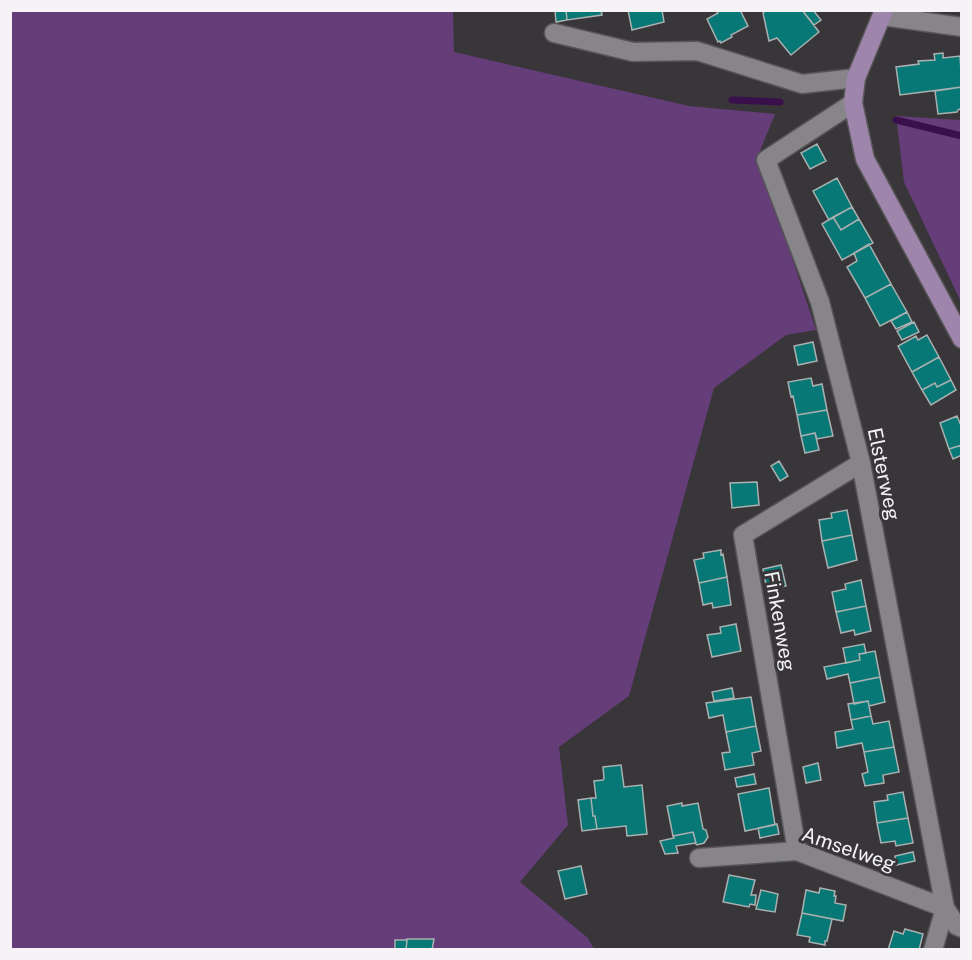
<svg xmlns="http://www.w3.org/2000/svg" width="972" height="960" viewBox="0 0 972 960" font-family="'Public Sans',sans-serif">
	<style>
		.green { fill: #653d78 }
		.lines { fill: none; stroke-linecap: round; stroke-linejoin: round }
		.stream { stroke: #3a104c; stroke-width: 7 }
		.building { fill: #077876; stroke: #abb0b0; stroke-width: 1.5 }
		.street-casing { stroke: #575557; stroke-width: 21 }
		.secondary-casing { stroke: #575557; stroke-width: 21 }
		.street { stroke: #878589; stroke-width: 18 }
		.secondary { stroke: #9e85ab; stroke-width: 18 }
		.labels { text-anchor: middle; stroke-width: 6; stroke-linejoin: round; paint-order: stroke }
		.street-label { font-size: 20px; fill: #f5f3f5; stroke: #383639 }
	</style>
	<rect width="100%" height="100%" fill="#383639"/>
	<path class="green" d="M10 11H453L454 52 689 106 775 114 758 156 816 330 786 335 714 388 629 696 559 747 568 825 520 882 588 938 594 949H11Z
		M896 116 961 120V302L904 182Z"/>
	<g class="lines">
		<path class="stream" d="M732 100 780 102
			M896 120 962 136"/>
	</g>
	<path class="building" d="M555 10H566L567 20 556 22Z
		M566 10H601L602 15 567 20Z
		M628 10H662L664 22 632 30Z
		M716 10H740L748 26 731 35 732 37 721 43 720 41 718 42 707 19 718 13Z
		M766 10H802L819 32 791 55 777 38 769 41 763 13Z
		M802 10H813L821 20 814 25Z
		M943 53V58L960 56 962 87 900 95 896 67 919 64 918 61 935 60 934 54Z
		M962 87V108L958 110 957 112 938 114 935 91Z
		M817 144 826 161 810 169 801 153Z
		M837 178 852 207 829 220 813 191Z
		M852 207 859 219 841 230 833 217Z
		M833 217 841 230 859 219 873 243 842 260 822 224Z
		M869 244 891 284 865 298 847 267 857 261 854 253Z
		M891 284 907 312 880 326 865 298Z
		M907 312 912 322 896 329 891 321Z
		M914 322 919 332 902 340 897 331Z
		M927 335 939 357 912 372 898 346 916 336 918 340Z
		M813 342 817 361 798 365 794 346Z
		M939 357 951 380 937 387 935 383 922 390 912 372Z
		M811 378 813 386 822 384 827 410 797 415 793 396 791 397 788 382Z
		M951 380 956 390 931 405 922 390 935 383 937 387Z
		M827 410 833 436 817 439 815 433 801 436 797 415Z
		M957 416 962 428V445L949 449 940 423Z
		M815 433 819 450 805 453 801 436Z
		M962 445V455L953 459 949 449Z
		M779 461 788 476 780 481 771 466Z
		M757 482 759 505 732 508 730 483Z
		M847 510 852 535 822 541 819 520 832 518 831 513Z
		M852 535 857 560 828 568 822 541Z
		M721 550V555L723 554 727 577 699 583 694 560 704 558 703 553Z
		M781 565 786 586 767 590 763 569Z
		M727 577 731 605 713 608 712 603 703 605 699 583Z
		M861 580 866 606 836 612 832 592 846 589 845 584Z
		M866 606 871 631 855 635 854 630 841 633 836 612Z
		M736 624 741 651 712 657 707 635 721 633 720 627Z
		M864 644 866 653 859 654 860 660 846 663 843 648Z
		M875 651 880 677 850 683 848 674 827 679 824 667 860 660 859 654Z
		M880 677 885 702 869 706 868 701 854 704 850 683Z
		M732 688 734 698 714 701 712 692Z
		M751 697 756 726 726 732 723 715 709 718 706 703Z
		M868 701 871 716 851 720 848 704Z
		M871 716 873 724 889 721 894 747 864 752 862 743 837 748 835 732 853 729 851 720Z
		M756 726 761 751 752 753 754 765 725 770 722 753 730 752 726 732Z
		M894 747 899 772 883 775 884 783 865 786 862 774 868 772 864 752Z
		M818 763 821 780 806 783 803 767Z
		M621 765 624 787 642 785 647 834 627 836 626 826 597 829 595 816H593L591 798H596L594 781 603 780 604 778 603 767Z
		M754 774 756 784 737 787 735 778Z
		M769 788 775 825 745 831 738 794Z
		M903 792 908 818 877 823 874 802 888 800 887 795Z
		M591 798 593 816H595L597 829 582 831 578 800Z
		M682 803V806L698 803 703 829 706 830 708 837 704 843 697 845 695 843H696L693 832 673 836 667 806Z
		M908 818 913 843 896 846 895 841 881 843 877 823Z
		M777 824 779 834 760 838 758 828Z
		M693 832 696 843 676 846 678 853 665 854 660 841 674 838 673 836Z
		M913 852 915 861 896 865 895 856Z
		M581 866 587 894 565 899 558 871Z
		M729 875 755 880 751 895H756L755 905 750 904 749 907 723 902Z
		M820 888 835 891 834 896H836L835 903 846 905 843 921 802 913 806 890 819 893Z
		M761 890 778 894 775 912 756 909Z
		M802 913 832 919 827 941H825V945L809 942 810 937 797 935Z
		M905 929 923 934 919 950H888L894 931 903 934Z
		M407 939H434L432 950H406Z
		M395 940H407L406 950H395Z"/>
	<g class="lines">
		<defs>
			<path id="street" d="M882 16 962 27
				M554 33 633 52 697 51 802 84 856 78
				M853 103 766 160 820 302 861 463 945 908 933 950
				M797 851 743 535 861 463
				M699 858 797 851 945 908 957 926 962 928"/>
			<path id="secondary" d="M884 10 856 78 853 103 865 159 962 339"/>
		</defs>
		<use href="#street" class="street-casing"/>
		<use href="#secondary" class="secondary-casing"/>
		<use href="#street" class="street"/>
		<use href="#secondary" class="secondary"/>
	</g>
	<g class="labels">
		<g class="street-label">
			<text transform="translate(884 474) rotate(78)" y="7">Elsterweg</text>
			<text transform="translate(780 621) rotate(80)" y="7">Finkenweg</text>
			<text transform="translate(849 849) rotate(19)" y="7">Amselweg</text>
		</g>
	</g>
	<rect width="972" height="960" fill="none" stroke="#f5f3f5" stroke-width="24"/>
</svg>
